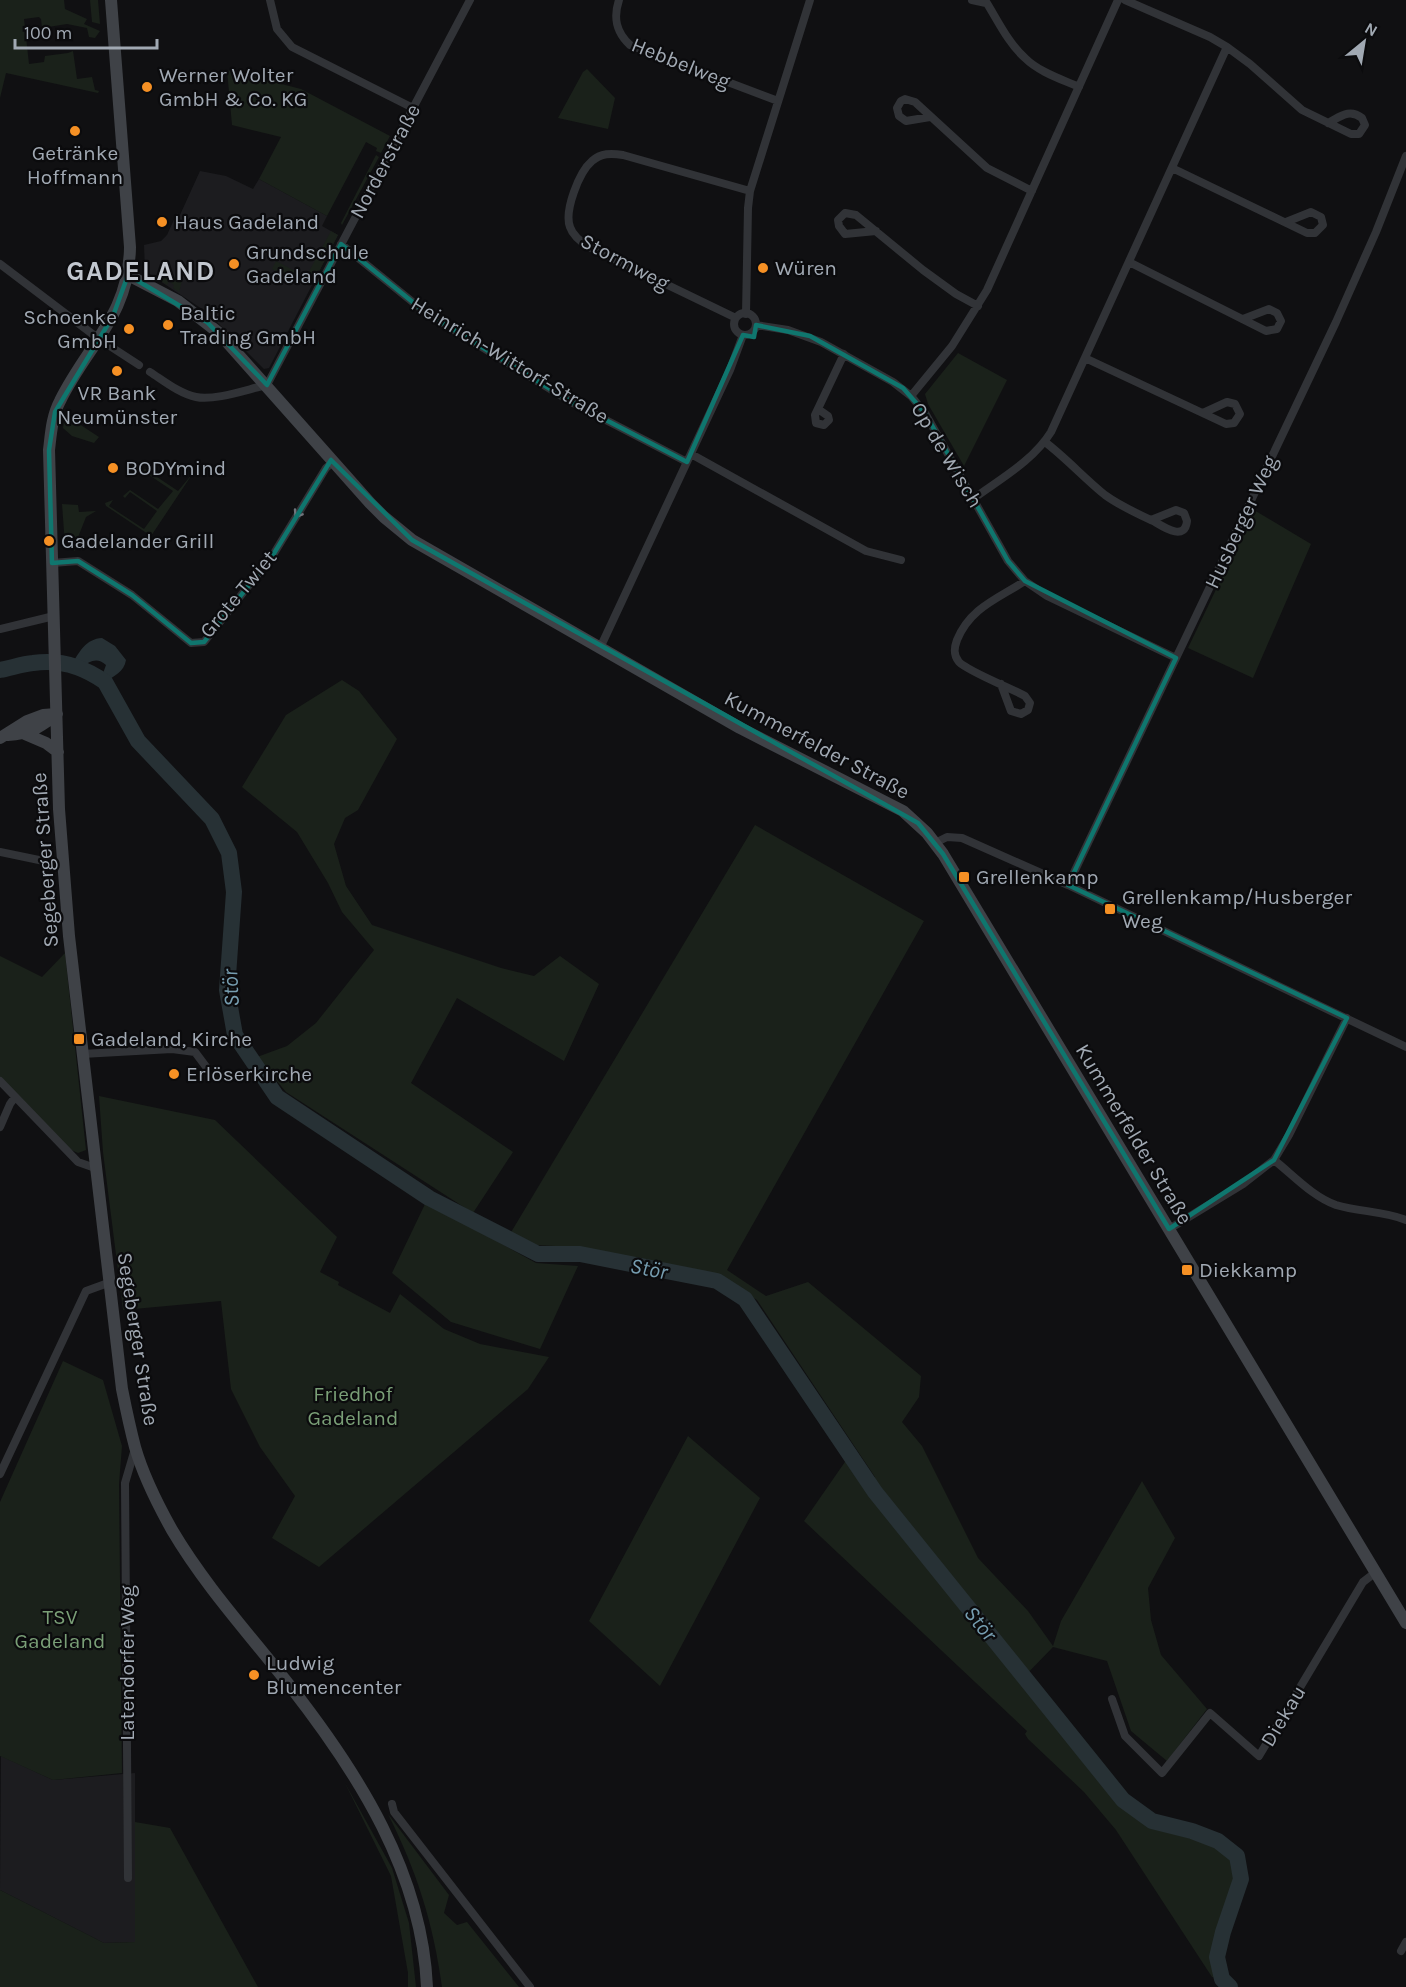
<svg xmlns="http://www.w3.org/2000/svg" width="1406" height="1987" viewBox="0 0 1406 1987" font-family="Karla,sans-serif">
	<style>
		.built { fill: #1c1c1f }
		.green { fill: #1a211a }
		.water { fill: #273135 }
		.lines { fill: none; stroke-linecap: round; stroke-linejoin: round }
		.river { stroke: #273135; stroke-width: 16 }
		.street { stroke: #313337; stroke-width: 8 }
		.secondary { stroke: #3f4247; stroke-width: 12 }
		.oneway { stroke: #6f747b }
		.marked { fill: none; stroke: #0f766e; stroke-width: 4.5; stroke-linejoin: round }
		.poi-dot { fill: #f59024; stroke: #0b0b0d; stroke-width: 2 }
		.labels { text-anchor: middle; stroke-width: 4.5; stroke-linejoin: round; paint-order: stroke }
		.street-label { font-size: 21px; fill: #a1a9b3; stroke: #0b0b0d }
		.poi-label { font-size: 21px; fill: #a1a9b3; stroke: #0b0b0d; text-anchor: start }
		.park-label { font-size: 21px; fill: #7a9f77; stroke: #0b0b0d }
		.water-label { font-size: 22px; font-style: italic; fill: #769db0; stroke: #0b0b0d }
		.district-label { font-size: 27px; font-weight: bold; letter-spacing: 1.5px; fill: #c2c7cf; stroke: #0b0b0d }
	</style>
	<rect width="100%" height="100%" fill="#101012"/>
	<path class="built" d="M200 171 226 176 253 189 259 179 327 216 322 226 338 235 269 368 264 369 208 313 145 271 144 245 161 241 167 235 177 213 180 215Z
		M1 1756 53 1780 135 1773V1942L104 1943 0 1890Z"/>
	<path class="green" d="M0 0H64L65 9 87 19 84 24 100 31 95 38 89 37 87 28 67 24 42 28 41 19 39 17 24 19 29 64 44 62 45 56 68 53 73 51 77 79 92 77 95 90 99 91 98 93 6 73 0 98Z
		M90 0H98L100 24 92 22Z
		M587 69 615 98 608 129 558 118 583 72Z
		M227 70 301 89 390 136 381 153 376 151 377 148 366 142 327 216 259 179 281 137 232 125Z
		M376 155 379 157 342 225 341 223Z
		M331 231 338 235 314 281 306 277Z
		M276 261 304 276 299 284 272 269Z
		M175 277 182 281 179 292 173 288 174 285 169 281 167 285 158 279Z
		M958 353 1007 380 964 466 928 404 925 394Z
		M65 416 70 418 99 437 94 443 72 436 63 428Z
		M145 469 178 491 193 473 151 536 106 506 105 503 113 500 109 506 144 529 157 511 130 492 125 498 123 496 130 490 158 509 173 491 143 471Z
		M62 504 78 505 79 512 96 511 86 517 75 545V551L65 545Z
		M1254 510 1311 544 1253 678 1188 648Z
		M342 680 359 691 397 739 358 810 345 818 334 844 346 886 372 925 501 968 534 976 560 956 599 984 564 1061 457 998 411 1083 513 1152 473 1213 286 1092 257 1057 287 1046 316 1023 374 950 342 912 328 883 297 832 242 787 286 715Z
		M755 825 924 921 727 1270 766 1296 808 1282 921 1376 919 1397 902 1422 922 1446 978 1558 1028 1611 1053 1646 1061 1621 1142 1481 1175 1538 1148 1588 1151 1620 1161 1655 1207 1709 1167 1761 1131 1731 1107 1661 1053 1647 1020 1681 1045 1714 1050 1710 1123 1800 1152 1821 1192 1831 1218 1841 1237 1856 1241 1879 1223 1932 1217 1957 1222 1979 1212 1977 1116 1830 1084 1792 1028 1739 1025 1734 1027 1731 804 1521 847 1459 860 1481 875 1477 757 1300 722 1278 577 1247 533 1245 510 1234Z
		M65 953 86 1150 78 1153 69 1149 0 1077V956L42 977Z
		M99 1096 215 1120 337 1237 320 1272 339 1282 338 1285 390 1313 400 1294 444 1329 480 1344 549 1357 528 1389 319 1567 272 1538 295 1496 260 1447 231 1389 221 1301 123 1310 103 1152Z
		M426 1202 536 1263 578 1266 540 1349 451 1322 392 1273Z
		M63 1361 103 1380 122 1446 119 1484 122 1773 53 1780 0 1756V1502Z
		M688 1436 760 1498 660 1686 589 1621Z
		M345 1783 392 1868 409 1923 416 1987H408V1973L391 1876Z
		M388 1814 449 1895 444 1913 457 1925 467 1922 519 1987H442C433 1922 417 1872 388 1814Z
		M135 1822 170 1828 258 1987H0V1890L104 1943 135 1942Z"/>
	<path class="water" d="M102 638 115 646 126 660C124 672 114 676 105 682L101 679 106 665C97 657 90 661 81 668L72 664C80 651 86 639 102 638Z"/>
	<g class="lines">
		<path class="river" d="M0 670C11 668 22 664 33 663 59 659 84 667 105 682L138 741 212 819 229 853 234 892 227 990 235 1035 277 1097 429 1198 538 1254H580L717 1281 745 1299 875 1492 1123 1800 1152 1821 1192 1831 1218 1841 1237 1856 1241 1879 1223 1932 1217 1957 1222 1979 1230 1987"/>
		<path class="street" d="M270 0 277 29 292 47 413 108
			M619 0C613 18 616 32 630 45L778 101
			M972 0 986 3
			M985 0C997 19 1008 43 1025 58 1039 72 1061 79 1079 87
			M1227 47 1250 64 1302 110 1351 134H1359L1365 125 1362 118C1349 108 1340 117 1328 123
			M930 117 906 121 899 116 897 108 901 101 905 99 915 102 987 168 1032 191
			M1172 168 1307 233H1315L1323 225 1321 217 1311 212 1286 222
			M876 231 845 234 839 226 838 220 845 213 856 215 923 270 956 294 978 306
			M341 244 425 312 573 403 687 462
			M1129 262 1266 331 1277 329 1281 321 1277 313 1269 309 1243 319
			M0 264 99 339 139 365
			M734 324a11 11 0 1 1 22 0a11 11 0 1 1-22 0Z
			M746 314 748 208 750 191 810 0
			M736 318 589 247C581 242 573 236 570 227 564 211 579 172 592 161 601 153 611 153 623 155L750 191
			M756 325 788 330 821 342 893 382 911 396 925 413 1008 561 1025 581 1047 596 1176 658
			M1085 358 1226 424 1234 423 1240 414 1235 404 1227 402 1203 413
			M150 372C164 381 180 394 196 397 215 401 248 389 267 385L470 0
			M911 396 952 346 987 290 1118 0
			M818 409 828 416 829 420 824 425 816 423 815 415 844 354
			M1045 442C1066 458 1084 478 1105 495 1120 506 1138 514 1155 522 1165 528 1185 541 1187 521L1184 513 1176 510 1151 520
			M691 454 866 551 901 560
			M973 499C1000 479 1033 461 1051 432L1227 47 1210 37 1125 0
			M52 563 78 561 132 595 191 643 204 642 273 555 326 468 333 462
			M0 629 54 616
			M600 648 730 370 743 335
			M1001 684 1011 711 1021 714 1028 710 1030 703 1025 696C1011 688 969 672 959 662 953 655 954 648 957 640 970 608 997 599 1025 581
			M935 843 947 837 962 838 1068 885 1406 1047
			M0 852 63 865
			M1068 885 1336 322 1376 232 1406 156
			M82 1054 172 1049 195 1052 207 1068
			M0 1081 78 1162 95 1168
			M0 1127 10 1104 15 1097
			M1274 1160C1293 1175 1313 1197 1336 1205 1359 1212 1384 1211 1406 1220
			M1169 1229 1243 1184 1274 1160 1289 1135 1347 1018
			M0 1474 86 1291 108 1283
			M1112 1699 1125 1736 1162 1773 1210 1713 1259 1756 1363 1582 1376 1572
			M392 1804 394 1812 530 1987
			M128 1878 125 1483 135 1449
			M1401 1951 1406 1942"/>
		<path class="secondary" d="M111 0 130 247C129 316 88 344 60 401 52 416 51 433 49 450L59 809 69 936 122 1389C126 1409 130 1428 135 1447 143 1475 158 1505 172 1530 205 1586 250 1635 290 1686 358 1773 422 1873 427 1987
			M128 275 178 301 219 333 370 503 384 517 412 540 740 728 903 811 927 833 943 854 1406 1623
			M25 734 46 743 58 752
			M8 735C30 734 38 728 56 715
			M0 738 27 721 43 715 57 714"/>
	</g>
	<defs><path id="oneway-shaft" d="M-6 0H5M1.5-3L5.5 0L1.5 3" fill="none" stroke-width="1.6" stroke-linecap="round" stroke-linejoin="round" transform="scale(1.5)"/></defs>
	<use class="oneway" href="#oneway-shaft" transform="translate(300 510) rotate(122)"/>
	<path class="marked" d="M341 244 425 312 573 403 687 462 743 335 754 337 756 325 810 336 903 388 925 413 1008 561 1025 581 1176 658 1068 885 1347 1018 1274 1160 1169 1229 943 854 918 823 412 540 331 460 273 555 204 642 191 643 132 595 78 561 52 563 49 450 55 412 113 316 128 275 207 322 267 385Z"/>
	<g class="poi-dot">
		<circle cx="147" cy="87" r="6"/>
		<circle cx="75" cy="131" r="6"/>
		<circle cx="162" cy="222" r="6"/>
		<circle cx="234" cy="264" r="6"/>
		<circle cx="763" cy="268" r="6"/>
		<circle cx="168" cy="325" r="6"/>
		<circle cx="129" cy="329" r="6"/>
		<circle cx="117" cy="371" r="6"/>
		<circle cx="113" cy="468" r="6"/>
		<circle cx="49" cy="541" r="6"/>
		<rect x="958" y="871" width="12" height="12" rx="3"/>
		<rect x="1104" y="903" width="12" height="12" rx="3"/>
		<rect x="73" y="1033" width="12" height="12" rx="3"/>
		<circle cx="174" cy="1074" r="6"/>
		<rect x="1181" y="1264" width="12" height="12" rx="3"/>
		<circle cx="254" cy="1675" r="6"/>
	</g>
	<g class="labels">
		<g class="street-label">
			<text transform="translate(681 63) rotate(22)" y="7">Hebbelweg</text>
			<text transform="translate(385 161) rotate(-62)" y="7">Norderstraße</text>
			<text transform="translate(625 262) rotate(28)" y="7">Stormweg</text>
			<text transform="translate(510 360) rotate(31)" y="7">Heinrich-Wittorf-Straße</text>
			<text transform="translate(947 455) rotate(59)" y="7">Op de Wisch</text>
			<text transform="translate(1241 522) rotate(-65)" y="7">Husberger Weg</text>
			<text transform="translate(238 594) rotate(-50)" y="7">Grote Twiet</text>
			<text transform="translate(817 745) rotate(28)" y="7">Kummerfelder Straße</text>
			<text transform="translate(45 860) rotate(-94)" y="7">Segeberger Straße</text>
			<text transform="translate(1134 1134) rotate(59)" y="7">Kummerfelder Straße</text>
			<text transform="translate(138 1339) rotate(81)" y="7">Segeberger Straße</text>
			<text transform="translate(127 1663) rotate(-90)" y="7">Latendorfer Weg</text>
			<text transform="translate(1283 1716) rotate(-59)" y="7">Diekau</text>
		</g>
		<g class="poi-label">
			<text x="159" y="82">Werner Wolter<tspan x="159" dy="24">GmbH &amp; Co. KG</tspan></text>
			<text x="75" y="160" text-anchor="middle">Getränke<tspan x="75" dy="24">Hoffmann</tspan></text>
			<text x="174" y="229">Haus Gadeland</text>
			<text x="246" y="259">Grundschule<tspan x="246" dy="24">Gadeland</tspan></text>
			<text x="775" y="275">Würen</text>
			<text x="180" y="320">Baltic<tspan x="180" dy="24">Trading GmbH</tspan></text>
			<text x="117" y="324" text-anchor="end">Schoenke<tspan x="117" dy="24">GmbH</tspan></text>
			<text x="117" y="400" text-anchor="middle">VR Bank<tspan x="117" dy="24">Neumünster</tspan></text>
			<text x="125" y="475">BODYmind</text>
			<text x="61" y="548">Gadelander Grill</text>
			<text x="976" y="884">Grellenkamp</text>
			<text x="1122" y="904">Grellenkamp/Husberger<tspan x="1122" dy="24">Weg</tspan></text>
			<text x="91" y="1046">Gadeland, Kirche</text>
			<text x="186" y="1081">Erlöserkirche</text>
			<text x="1199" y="1277">Diekkamp</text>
			<text x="266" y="1670">Ludwig<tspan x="266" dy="24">Blumencenter</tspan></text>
		</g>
		<g class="park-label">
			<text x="353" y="1401">Friedhof<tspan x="353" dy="24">Gadeland</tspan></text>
			<text x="60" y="1624">TSV<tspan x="60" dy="24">Gadeland</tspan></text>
		</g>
		<g class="water-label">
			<text transform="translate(230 988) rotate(-93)" y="8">Stör</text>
			<text transform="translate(649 1268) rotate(11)" y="8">Stör</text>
			<text transform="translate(981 1623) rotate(51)" y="8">Stör</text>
		</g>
		<g class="district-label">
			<text x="141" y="280">GADELAND</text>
		</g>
	</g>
	<g transform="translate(1364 42) rotate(30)" stroke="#0b0b0d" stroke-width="4.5" paint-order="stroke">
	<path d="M0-4.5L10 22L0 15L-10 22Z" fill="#a1a9b3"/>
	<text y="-9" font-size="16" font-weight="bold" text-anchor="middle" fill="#a1a9b3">N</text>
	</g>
	<path d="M15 39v9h142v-9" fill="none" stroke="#a1a9b3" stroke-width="3"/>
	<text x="24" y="39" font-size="18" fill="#a1a9b3" stroke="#0b0b0d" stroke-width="4.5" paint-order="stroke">100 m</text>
</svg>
